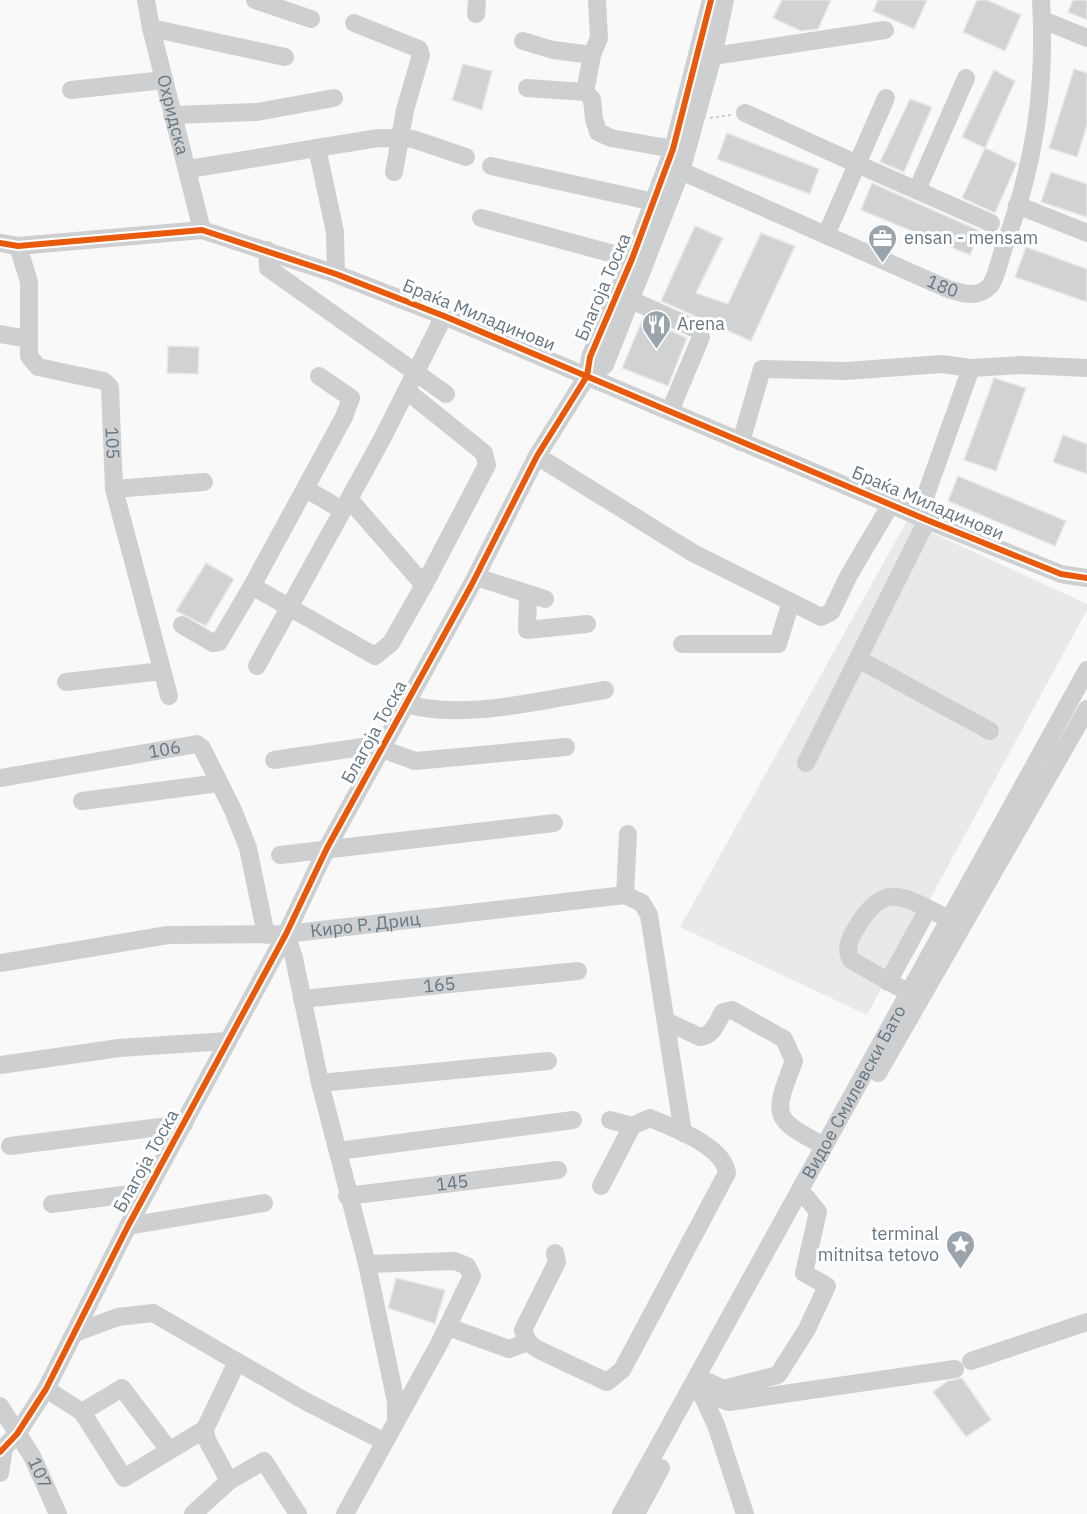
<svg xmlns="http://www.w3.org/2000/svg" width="1087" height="1514" viewBox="0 0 1087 1514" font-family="'IBM Plex Sans',sans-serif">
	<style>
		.built { fill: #e8e9e9 }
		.building { fill: #d0d2d3; stroke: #e8e8e8; stroke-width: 1.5 }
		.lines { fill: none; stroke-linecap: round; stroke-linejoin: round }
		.path { stroke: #cbcccd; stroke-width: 2; stroke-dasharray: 3 3; stroke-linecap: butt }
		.minor { stroke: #cecfd0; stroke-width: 18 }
		.cycleway-casing { stroke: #fff; stroke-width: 10 }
		.cycleway { stroke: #e8590c; stroke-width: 6 }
		.labels { text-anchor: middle; stroke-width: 6; stroke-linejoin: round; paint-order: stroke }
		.street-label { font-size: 18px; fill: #657683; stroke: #fff }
		.poi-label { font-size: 18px; fill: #657683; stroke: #fff; text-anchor: start }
	</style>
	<rect width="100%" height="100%" fill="#f9f9f9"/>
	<path class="built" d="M907 521 1087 604V610L867 1015 680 927Z"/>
	<path class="building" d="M782 0H831L818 29 801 31 773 18Z
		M878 0H927L914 29 873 11Z
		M977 0H987L1021 15 1005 51 963 32Z
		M1073 0H1087V20L1068 12Z
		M463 64 492 71 482 110 452 100Z
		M1074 69 1087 73V125L1077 157 1049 148Z
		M994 70 1015 81 985 148 962 137Z
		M910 99 932 107 904 172 880 162Z
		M727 133 819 169 810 194 717 159Z
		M985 148 1017 163 995 213 962 198Z
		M1051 172 1087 184V217L1041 202Z
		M872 183 980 231 970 255 861 210Z
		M695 226 723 238 696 293 728 304 761 233 795 246 751 341 661 301Z
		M1026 247 1087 269V302L1015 277Z
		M643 318 687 338 668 386 622 368Z
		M168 346 199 347 198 374 167 373Z
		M994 378 1026 388 996 471 964 460Z
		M1063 435 1087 444V474L1053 462Z
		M958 476 1066 521 1055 546 948 501Z
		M206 563 234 579 206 626 176 611Z
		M396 1278 445 1290 435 1324 388 1308Z
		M962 1378 991 1420 966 1437 933 1392 948 1381Z"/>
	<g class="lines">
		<path class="path" d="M710 118 731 115"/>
		<g class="minor">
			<path id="s1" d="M146 0 151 28 202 230"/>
			<path d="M255 0 311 19"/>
			<path d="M476 14 477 0"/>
			<path d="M1043 20 1087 38"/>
			<path d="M354 23 419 49 421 55 405 110 394 172"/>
			<path d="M151 28 285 57"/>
			<path d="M523 41 553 50 592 55"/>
			<path d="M713 56 885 30"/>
			<path d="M527 88 585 92 592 99 594 119 598 132 611 138 673 149"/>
			<path d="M71 90 164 80"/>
			<path d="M585 92 592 55 599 38 597 0"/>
			<path d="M886 98 857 164 991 223"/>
			<path d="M745 113 857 164 827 233"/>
			<path d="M172 115 257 112 334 98"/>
			<path d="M317 148 335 232 336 274"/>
			<path d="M491 166 654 202"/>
			<path d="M189 169 378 138 413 139 466 157"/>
			<path id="s2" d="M681 171 948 289C962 293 977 299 990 286 997 277 1000 258 1004 247 1035 163 1046 90 1041 0"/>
			<path d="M917 190 966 78"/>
			<path d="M1017 205 1087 233"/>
			<path d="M481 218 632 259"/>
			<path d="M0 243 18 246 202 230 336 274 444 316 927 520 1061 574 1087 578"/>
			<path id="s3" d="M18 246 29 282V356L38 367 104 381 110 387 114 489 169 696"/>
			<path d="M267 250 268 268 446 394"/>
			<path d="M629 299 698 330 701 337 670 411"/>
			<path d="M0 334 29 339"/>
			<path d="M319 376 351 398 344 417 252 586 375 656 391 643 424 585"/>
			<path d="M587 376 605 365 681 171 713 56 725 0"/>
			<path d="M741 442 762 369 846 371 942 364 971 368"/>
			<path d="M537 456 693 553 821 617 831 612 849 575 891 504"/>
			<path d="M114 489 204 482"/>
			<path d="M306 489 342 510"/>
			<path d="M349 499 424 585 487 465 484 453 407 391"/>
			<path d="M918 517 971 368 1021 365 1087 368"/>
			<path d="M476 577 545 599"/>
			<path d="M528 594 527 630 587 624"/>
			<path d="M182 625 213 643 219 642 252 586"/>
			<path d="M682 644H778L791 602"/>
			<path d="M858 659 990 731"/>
			<path d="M257 666 382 439 444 316"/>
			<path d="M66 682 162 671"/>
			<path d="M407 704C465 721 545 699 605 690"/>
			<path d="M274 760 369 746 382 749 415 761 566 747"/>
			<path d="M806 763 927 520"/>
			<path id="s4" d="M1 778 197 744 202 748 233 810 248 848 266 935"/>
			<path d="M82 801 219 783"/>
			<path d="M280 855 554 823"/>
			<path d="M625 895 628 834"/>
			<path d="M286 934 294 958 320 1083 367 1264 396 1402V1419"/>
			<path id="s5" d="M0 963 168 935 286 934 625 895 642 903 649 915 683 1133"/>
			<path d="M888 982 928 909"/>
			<path d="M909 993 851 960C844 946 851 937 858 925 887 877 908 901 950 919"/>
			<path id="s6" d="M302 999 578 971"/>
			<path d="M666 1021 700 1037C713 1036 717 1022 723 1012L732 1010 784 1039 794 1061C773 1116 771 1118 824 1146"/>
			<path d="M0 1065 119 1048 228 1041"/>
			<path d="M878 1073 1087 709"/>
			<path d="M320 1083 548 1061"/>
			<path d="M10 1146 184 1124"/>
			<path d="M338 1151 573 1120"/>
			<path d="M601 1186 632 1126"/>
			<path id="s7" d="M347 1196 558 1170"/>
			<path d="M52 1204 146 1192"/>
			<path d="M128 1226 264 1203"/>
			<path d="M555 1253 557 1262 523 1330 528 1342 537 1349 607 1382 622 1370 727 1173C724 1146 673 1128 650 1118L632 1126 610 1120"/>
			<path d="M448 1327 509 1349 528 1342"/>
			<path d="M77 1332 118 1317 153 1313 305 1401 383 1441"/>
			<path d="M971 1361 1087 1322"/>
			<path d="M706 1381 723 1389 778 1375 807 1329 827 1286 804 1273 818 1212 807 1198"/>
			<path d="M46 1389 82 1412"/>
			<path d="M701 1393 716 1425 745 1514"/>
			<path d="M705 1394 729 1402 955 1369"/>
			<path id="s8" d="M0 1406 32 1456 58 1514"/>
			<path d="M169 1450 122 1388 82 1412 124 1478 205 1429"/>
			<path d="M0 1452 17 1434 46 1389 128 1226 286 934 327 848 472 584 537 456 587 376 590 357 632 259 673 149 711 0"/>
			<path d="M0 1473 4 1448"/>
			<path d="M229 1481 264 1461 298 1514"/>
			<path d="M193 1514 229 1481 207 1440 205 1429 237 1362"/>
			<path d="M345 1514 439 1344 472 1276 467 1266 455 1261 367 1264"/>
			<path id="s9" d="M621 1514 1087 670"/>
			<path d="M636 1514 661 1468"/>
		</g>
		<defs>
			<path id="cycleway" d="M0 243 18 246 202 230 336 274 444 316 927 520 1061 574 1087 578
				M0 1452 17 1434 46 1389 128 1226 286 934 327 848 472 584 537 456 587 376 590 357 632 259 673 149 711 0"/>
		</defs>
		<use href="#cycleway" class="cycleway-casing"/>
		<use href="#cycleway" class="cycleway"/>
	</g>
	<defs>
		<symbol id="office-pin" viewBox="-11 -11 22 30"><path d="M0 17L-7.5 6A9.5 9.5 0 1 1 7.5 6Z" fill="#99a4ac" stroke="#fff"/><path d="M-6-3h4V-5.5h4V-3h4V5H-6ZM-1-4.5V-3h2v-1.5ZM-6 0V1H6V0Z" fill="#fff"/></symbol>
		<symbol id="restaurant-pin" viewBox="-11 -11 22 30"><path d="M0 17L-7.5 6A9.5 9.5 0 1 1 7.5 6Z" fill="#99a4ac" stroke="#fff"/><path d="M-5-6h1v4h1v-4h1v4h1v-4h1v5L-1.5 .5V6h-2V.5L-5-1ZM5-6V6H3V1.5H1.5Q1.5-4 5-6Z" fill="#fff"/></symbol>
		<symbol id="sight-pin" viewBox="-11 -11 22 30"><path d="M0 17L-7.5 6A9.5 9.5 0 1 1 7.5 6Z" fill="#99a4ac" stroke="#fff"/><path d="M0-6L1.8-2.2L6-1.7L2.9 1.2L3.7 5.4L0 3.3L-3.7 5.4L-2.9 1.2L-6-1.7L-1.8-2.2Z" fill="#fff"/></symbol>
	</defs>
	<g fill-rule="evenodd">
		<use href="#office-pin" x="866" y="222" width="33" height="45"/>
		<use href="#restaurant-pin" x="640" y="308" width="33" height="45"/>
		<use href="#sight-pin" x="944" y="1228" width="33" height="45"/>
	</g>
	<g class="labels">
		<g class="street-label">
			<text dy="6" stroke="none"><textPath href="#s1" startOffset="118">Охридска</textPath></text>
			<text dy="6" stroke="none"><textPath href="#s2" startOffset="286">180</textPath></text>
			<text transform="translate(603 287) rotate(-67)" y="6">Благоја Тоска</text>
			<text transform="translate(479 315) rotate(22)" y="6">Браќа Миладинови</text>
			<text dy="6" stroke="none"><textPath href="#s3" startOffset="258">105</textPath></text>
			<text transform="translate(928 503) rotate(23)" y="6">Браќа Миладинови</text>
			<text transform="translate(374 732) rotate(-61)" y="6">Благоја Тоска</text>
			<text dy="6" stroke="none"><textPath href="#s4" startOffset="166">106</textPath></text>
			<text dy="6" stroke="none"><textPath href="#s5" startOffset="368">Киро Р. Дриц</textPath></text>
			<text dy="6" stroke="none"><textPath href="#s6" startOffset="138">165</textPath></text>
			<text dy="6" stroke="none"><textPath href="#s9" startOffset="482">Видое Смилевски Бато</textPath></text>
			<text transform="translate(146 1161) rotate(-61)" y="6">Благоја Тоска</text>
			<text dy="6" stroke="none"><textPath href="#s7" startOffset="106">145</textPath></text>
			<text dy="6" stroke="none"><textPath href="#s8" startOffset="78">107</textPath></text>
		</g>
		<g class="poi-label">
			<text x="904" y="244">ensan - mensam</text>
			<text x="677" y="330">Arena</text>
			<text x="939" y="1240" text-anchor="end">terminal<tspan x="939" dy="21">mitnitsa tetovo</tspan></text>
		</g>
	</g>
</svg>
